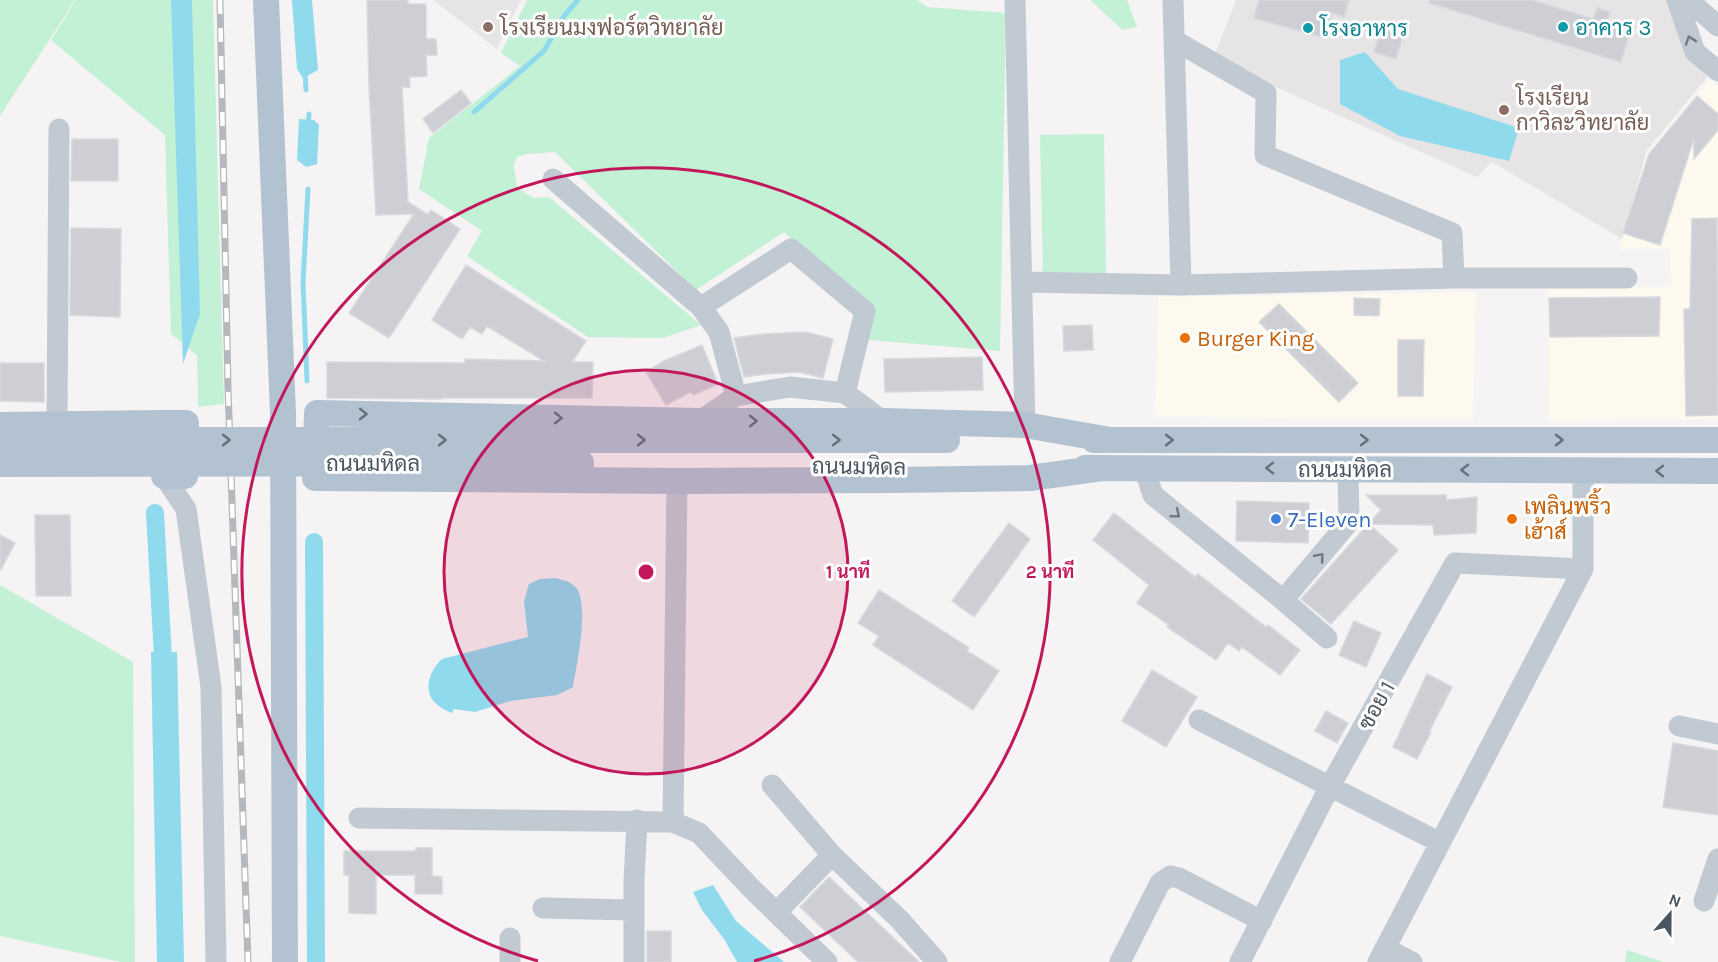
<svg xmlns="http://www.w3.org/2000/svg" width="1718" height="962" viewBox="0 0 1718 962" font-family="Karla,Sarabun,sans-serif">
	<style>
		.commercial { fill: #fdf9ef }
		.education { fill: #e6e4e5 }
		.green { fill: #c3f1d5 }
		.water { fill: #90daee }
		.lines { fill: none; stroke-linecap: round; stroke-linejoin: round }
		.stream { stroke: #90daee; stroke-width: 5 }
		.canal { stroke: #90daee; stroke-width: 18 }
		.building { fill: #cdcfd5; stroke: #d7d9de; stroke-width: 1.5 }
		.minor { stroke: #c1cad2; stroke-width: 21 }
		.major { stroke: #b3c2d1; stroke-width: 26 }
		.rail-casing { stroke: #b5b8bd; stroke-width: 7 }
		.rail { stroke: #fff; stroke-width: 4.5; stroke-dasharray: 14; stroke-linecap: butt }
		.major-bridge { stroke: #b3c2d1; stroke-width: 26 }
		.oneway { stroke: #6e7983 }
		.oneway2 { stroke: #64717d }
		.ring { fill: none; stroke: #c2185b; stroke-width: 3 }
		.education-dot { fill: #8d6e63; stroke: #fff; stroke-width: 2 }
		.culture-dot { fill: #0f9aa8; stroke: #fff; stroke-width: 2 }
		.food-dot { fill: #e8710a; stroke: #fff; stroke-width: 2 }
		.shop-dot { fill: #3f7fe0; stroke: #fff; stroke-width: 2 }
		.labels { text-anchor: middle; stroke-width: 6; stroke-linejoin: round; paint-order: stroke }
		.education-label { font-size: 22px; fill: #785e54; stroke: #fff; text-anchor: start }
		.culture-label { font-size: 22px; fill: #0d838f; stroke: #fff; text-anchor: start }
		.food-label { font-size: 22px; fill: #c56008; stroke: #fff; text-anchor: start }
		.street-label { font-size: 22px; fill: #4a5661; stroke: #fff }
		.shop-label { font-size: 22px; fill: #366cbe; stroke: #fff; text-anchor: start }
		.centre { fill: #c2185b; stroke: #fff; stroke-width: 3 }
		.ring-label { font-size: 18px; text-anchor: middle; font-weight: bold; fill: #c2185b; stroke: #fff; stroke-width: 6; stroke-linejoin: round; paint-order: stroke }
	</style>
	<rect width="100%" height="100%" fill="#f5f3f3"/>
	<path class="commercial" d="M1710 79 1718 86V419L1549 421 1548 289 1671 287 1670 249H1619L1646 155Z
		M1476 292 1473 420 1155 417 1158 297Z"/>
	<path class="education" d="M433 0H521L497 49Z
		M1236 0H1670L1712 71 1647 150 1622 239 1492 162 1477 177 1213 59Z"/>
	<path class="green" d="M0 0H75L0 116Z
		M76 0H213L224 404 198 407 197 355 171 334 165 135 51 40Z
		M527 0H917L927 7 1006 13 1000 351 869 340V307L784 232 696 290 555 152 527 154 517 157 514 166 517 188 534 198 549 197 701 325 663 338 588 337 467 256 482 231 419 189 429 138 520 66 501 53Z
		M1090 0H1127L1137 27 1123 30Z
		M1104 134 1106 274 1043 275 1040 135Z
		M0 585 133 662 135 962H121L0 936Z
		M1627 950 1664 962H1625Z"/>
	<path class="water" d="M171 0H192L200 314 183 364Z
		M292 0H312L318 70 303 78 297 69Z
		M1365 52 1398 89 1519 128 1509 161 1400 136 1340 104V60Z
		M299 119 314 120 319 125 317 164 306 167 297 160Z
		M556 578C561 580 569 581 573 585 592 597 576 667 573 687L557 695 510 701 475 712 454 709 452 713C444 710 433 704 430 695 425 682 433 667 442 659L528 637 524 601 529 584 540 579Z
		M151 652H177L184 962H157Z
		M713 885 736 921 784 962H737L724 939 702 910 693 892Z"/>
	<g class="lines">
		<path class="stream" d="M305 70 306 90
			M474 112 544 51 564 16 578 0
			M308 127 309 114
			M307 381 303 282 308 189"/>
		<path class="canal" d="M155 513 164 676
			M314 542 316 962"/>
	</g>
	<path class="building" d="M367 0H408V4H426V39H436L437 55H426L427 76 409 77 410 87H402L408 202 428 215 431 210 460 229 389 338 349 313 414 214 376 215 369 87Z
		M1259 0H1349L1344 17 1332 13 1324 38 1254 18Z
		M1430 0H1532L1593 19 1597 8 1610 12 1606 24 1630 31 1621 62 1429 3Z
		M1381 29 1403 35 1396 59 1374 52Z
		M461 90 471 103 433 133 423 119Z
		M1697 96 1718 114V130L1694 159V138L1660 245 1623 233 1649 154Z
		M72 139H118V181H71Z
		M1717 218 1718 415 1686 416 1684 309H1690L1692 219Z
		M71 228 121 229 120 317 70 315Z
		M466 265 586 341 572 362H593L592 398H441V399L327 398V362L465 363V359L544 361 487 326 482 334 470 327 462 339 432 320Z
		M1660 297 1659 336 1550 337 1549 298Z
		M1354 298 1380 299 1379 316 1354 315Z
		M1279 304 1358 383 1339 402 1259 322Z
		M1092 325 1093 350 1064 351 1063 326Z
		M806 332 833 339 823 378 799 372 766 374 744 377 734 338 764 334Z
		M1398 340H1424L1423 396H1398Z
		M702 345 718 384 693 395 692 391 666 405 646 372 664 361Z
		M982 357 983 390 885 392 884 359Z
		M0 363H44V402L0 401Z
		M1366 495H1446V500L1477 497 1476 533 1434 535 1433 525 1369 524 1398 550 1331 624 1301 599 1381 510Z
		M1237 501 1309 503 1308 543 1236 541Z
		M1114 513 1195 577 1198 574 1266 627 1268 625 1300 650 1280 675 1242 647 1239 651 1228 643 1216 660 1167 627 1169 625 1137 603 1149 585 1093 540Z
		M35 515H70L71 596H36Z
		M1009 523 1030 539 974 617 952 601Z
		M0 535 15 543 0 571Z
		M879 590 969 648 967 651 999 671 973 710 873 645 879 636 858 623Z
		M1354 621 1381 633 1366 667 1339 655Z
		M1152 670 1197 697 1166 747 1122 721Z
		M1427 674 1452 687 1429 732H1431L1417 759 1393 747Z
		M1326 711 1348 723 1337 743 1315 731Z
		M1673 743 1718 751V815L1663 807Z
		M416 848H432V876L442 877V894H415V875H376V914L349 913V875H344V851H416Z
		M829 877 919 962H858L800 907Z
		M647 931H671V962H647Z"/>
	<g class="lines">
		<path class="minor" d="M1015 0 1025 425
			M1173 0 1181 285
			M1677 0 1695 52 1718 71
			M1688 0 1718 26
			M1174 40 1266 93 1265 155 1452 233 1454 278
			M553 179 701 307 719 332 736 396
			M1022 282 1181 285 1454 278H1627
			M701 307 791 249 865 311 845 393
			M700 421 736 396 790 387 845 393 883 421
			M57 425 59 129
			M1144 468 1153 495 1283 600 1349 522 1348 469
			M164 476 186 509 211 687 216 962
			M1283 600 1327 638
			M1199 720 1439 842
			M1679 726 1718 734
			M772 785 832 855 900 920 937 962
			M359 818 673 822 699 833 752 889 827 962
			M673 822 677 481
			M1704 901 1718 859
			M543 908 634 910
			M776 913 832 855
			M1385 948 1412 962
			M510 962V938
			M634 962V881L637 820
			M1120 962 1160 883 1170 876 1179 878 1262 921
			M1240 962 1330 786 1455 563 1583 569
			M1378 962 1583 569V471"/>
		<path class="major" d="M266 0 283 413 285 962
			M162 423H186L185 476H164
			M0 425 162 423 164 461
			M583 440H947
			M1094 440H1718
			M1085 468 1718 471
			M1102 468 1030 478 895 480 677 481 315 478 317 413 700 421H883L1025 425 1110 440"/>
		<defs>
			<path id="rail" d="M220 0 228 388 248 962"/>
		</defs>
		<use href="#rail" class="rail-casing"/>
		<use href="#rail" class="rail"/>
		<path class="major-bridge" d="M0 440H583
			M0 464 581 463"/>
	</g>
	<defs><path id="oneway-chevron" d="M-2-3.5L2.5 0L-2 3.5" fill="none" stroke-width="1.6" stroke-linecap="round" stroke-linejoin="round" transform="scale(1.5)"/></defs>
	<g class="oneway">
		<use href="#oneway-chevron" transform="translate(1690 40) rotate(-109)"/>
		<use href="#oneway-chevron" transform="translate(1176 514) rotate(39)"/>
		<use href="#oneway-chevron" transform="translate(1320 557) rotate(-50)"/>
	</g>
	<g class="oneway2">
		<use href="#oneway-chevron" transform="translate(363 414) rotate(1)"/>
		<use href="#oneway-chevron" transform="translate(558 418) rotate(1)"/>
		<use href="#oneway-chevron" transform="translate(753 421)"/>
		<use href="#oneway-chevron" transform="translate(226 440)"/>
		<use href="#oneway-chevron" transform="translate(442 440)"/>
		<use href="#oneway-chevron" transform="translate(641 440)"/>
		<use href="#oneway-chevron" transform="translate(836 440)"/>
		<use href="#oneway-chevron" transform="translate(1169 440)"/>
		<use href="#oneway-chevron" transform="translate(1364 440)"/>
		<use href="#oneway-chevron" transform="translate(1559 440)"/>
		<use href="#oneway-chevron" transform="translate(1270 468) rotate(-180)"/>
		<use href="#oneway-chevron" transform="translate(1465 470) rotate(-180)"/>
		<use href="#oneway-chevron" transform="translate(1660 471) rotate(180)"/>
	</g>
	<circle cx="646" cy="572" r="202" fill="#c2185b" fill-opacity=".12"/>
	<g class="ring">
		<circle cx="646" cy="572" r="202"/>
		<path d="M538 961A404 404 0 1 1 754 961"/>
	</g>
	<g class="education-dot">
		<circle cx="488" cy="27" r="6"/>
		<circle cx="1504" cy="110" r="6"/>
	</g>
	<g class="culture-dot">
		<circle cx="1563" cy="27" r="6"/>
		<circle cx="1308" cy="28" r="6"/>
	</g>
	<g class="food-dot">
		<circle cx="1185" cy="338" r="6"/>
		<circle cx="1512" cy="519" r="6"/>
	</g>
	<circle class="shop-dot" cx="1276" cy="519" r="6"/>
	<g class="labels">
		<g class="education-label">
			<text x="500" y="35">โรงเรียนมงฟอร์ตวิทยาลัย</text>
			<text x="1516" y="105">โรงเรียน<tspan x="1516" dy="25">กาวิละวิทยาลัย</tspan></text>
		</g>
		<g class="culture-label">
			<text x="1575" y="35">อาคาร 3</text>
			<text x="1320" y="36">โรงอาหาร</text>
		</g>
		<g class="food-label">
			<text x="1197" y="346">Burger King</text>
			<text x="1524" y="514">เพลินพริ้ว<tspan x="1524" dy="25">เฮ้าส์</tspan></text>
		</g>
		<g class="street-label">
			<text x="373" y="471">ถนนมหิดล</text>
			<text transform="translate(859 466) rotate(1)" y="8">ถนนมหิดล</text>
			<text x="1345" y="477">ถนนมหิดล</text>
			<text transform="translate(1376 705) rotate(-61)" y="8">ซอย 1</text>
		</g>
		<g class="shop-label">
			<text x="1288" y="527">7-Eleven</text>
		</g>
	</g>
	<circle cx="646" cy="572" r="9" class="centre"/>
	<g class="ring-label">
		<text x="848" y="578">1 นาที</text>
		<text x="1050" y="578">2 นาที</text>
	</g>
	<g transform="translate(1670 914) rotate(21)" stroke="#ffffff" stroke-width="4.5" paint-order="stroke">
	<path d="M0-4.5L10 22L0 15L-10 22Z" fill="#4a5661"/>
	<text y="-9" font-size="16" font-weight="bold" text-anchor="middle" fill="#4a5661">N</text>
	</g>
</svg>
